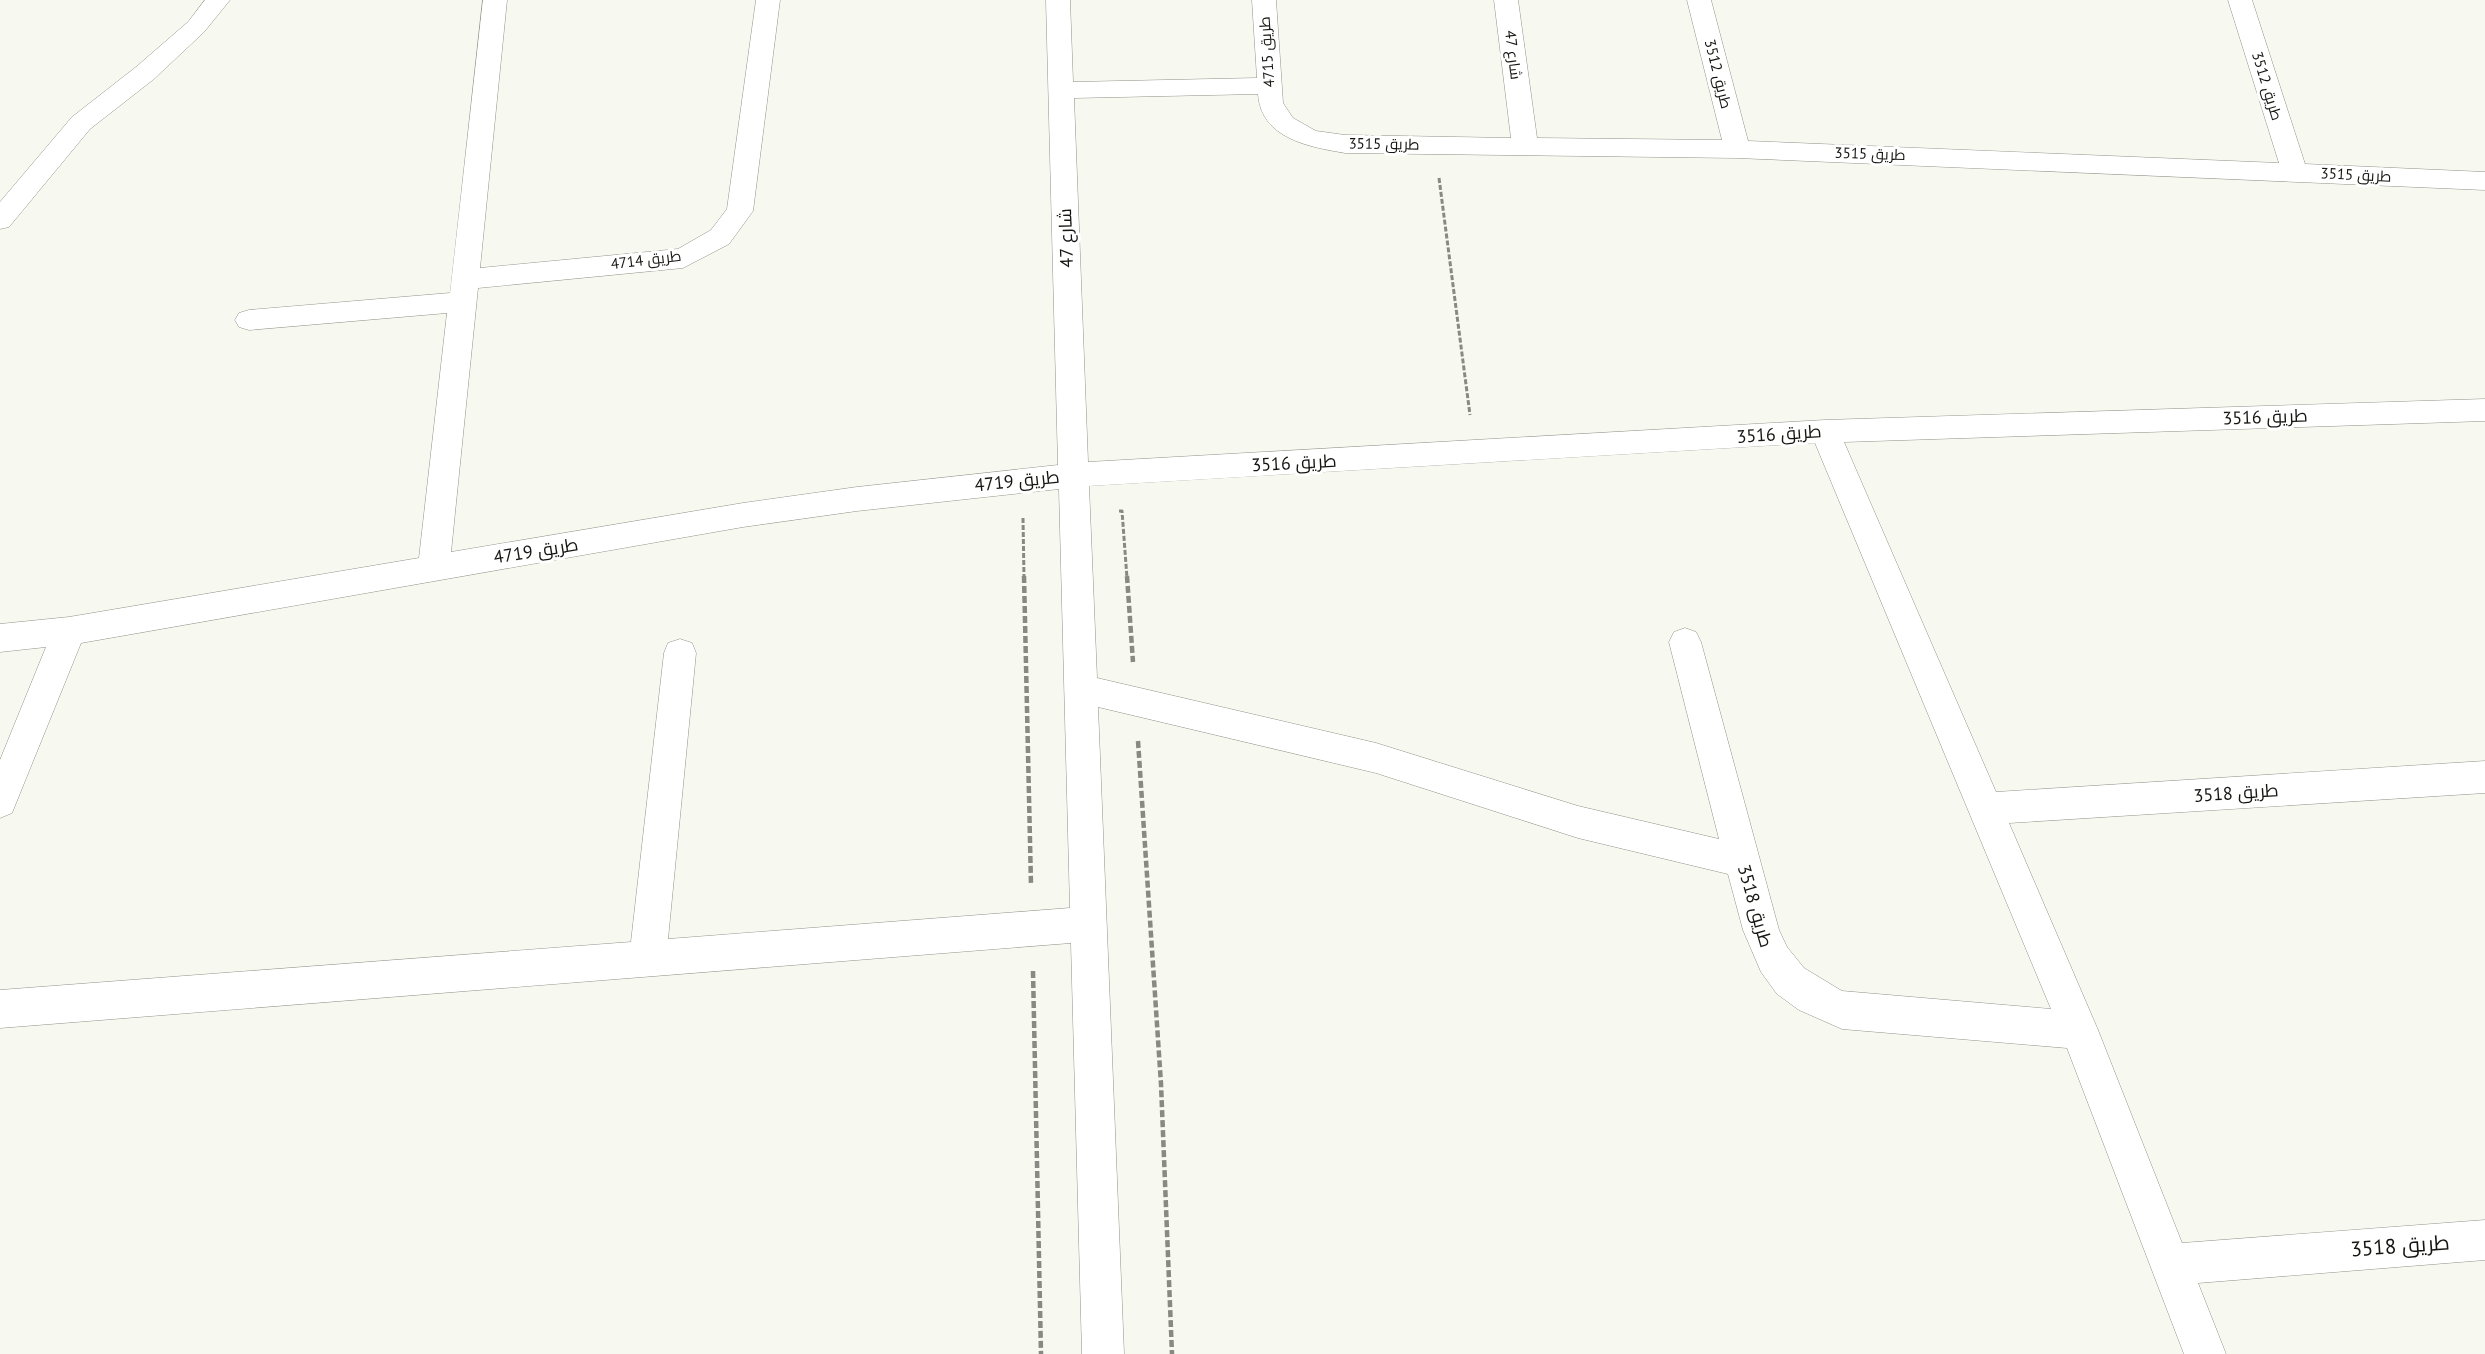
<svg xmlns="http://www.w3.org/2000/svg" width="2485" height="1354" viewBox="0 0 2485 1354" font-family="'PT Sans',Cairo,sans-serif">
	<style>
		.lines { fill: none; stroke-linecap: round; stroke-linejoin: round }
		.minor-casing { stroke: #919289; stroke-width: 1 }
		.path-far1 { stroke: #898983; stroke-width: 3; stroke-dasharray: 5 2; stroke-linecap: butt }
		.path { stroke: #898983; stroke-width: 4.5; stroke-dasharray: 7 3; stroke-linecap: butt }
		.minor { fill: #fff; fill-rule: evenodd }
		.labels { text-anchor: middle; stroke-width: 6; stroke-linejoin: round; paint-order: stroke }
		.far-street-label { font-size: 15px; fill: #151512; stroke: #fff }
		.street-label { font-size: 18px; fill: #151512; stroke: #fff }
		.near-street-label { font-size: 21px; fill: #151512; stroke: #fff }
	</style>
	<rect width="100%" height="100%" fill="#f7f8ef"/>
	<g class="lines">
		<defs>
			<path id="minor" d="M205 0H230L204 32 154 79 90 129 9 227 0 229V202L72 117 136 67 188 22Z
				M483 0H507L480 268 678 249 711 230 727 209 756 0H780L753 211 729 244 683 268 478 288 451 552 743 503 857 487 1058 465 1046 0H1070L1073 82 1257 78 1252 0H1276L1283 103 1293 118 1316 131 1345 135 1511 138 1494 0H1518L1537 138 1722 140 1687 0H1711L1748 141 2279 163 2228 0H2252L2305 164 2485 172V190L1737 158 1345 153C1310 147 1261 139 1258 94L1074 98 1088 462 1825 420 2485 399V421L1844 442 1996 792 2485 761V793L2009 823 2098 1030 2182 1243 2485 1220V1260L2198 1283 2226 1354H2184L2067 1048 1842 1029 1799 1010 1777 994 1761 972 1743 930 1728 874 1578 838 1376 773 1098 707 1124 1354H1082L1071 943 0 1028V990L631 942 664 653 668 643 680 639 692 643 696 653 668 939 1070 908 1059 489 857 511 743 527 81 643 12 813 0 818V760L46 647 0 652V624L69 617 419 558 447 313 249 330 239 327 235 320 239 313 249 310 450 293ZM1815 443 2051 1009 1842 991 1804 968 1787 947 1779 930 1701 642 1696 632 1685 628 1674 632 1669 642 1719 839 1578 806 1376 743 1097 678 1089 486Z"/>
		</defs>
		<use href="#minor" class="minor-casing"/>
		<path class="path-far1" d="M1439 178 1470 415
			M1119 511H1122L1127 578
			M1023 518 1024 578"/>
		<path class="path" d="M1024 576 1031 885
			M1127 576 1133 662
			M1138 741 1161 1084 1172 1354
			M1033 971 1041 1354"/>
		<use href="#minor" class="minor"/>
	</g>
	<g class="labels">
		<g class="far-street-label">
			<text transform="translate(1267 52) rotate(-94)" y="5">طريق 4715</text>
			<text transform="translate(1513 55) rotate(83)" y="5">شارع 47</text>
			<text transform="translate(1718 74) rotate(76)" y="5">طريق 3512</text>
			<text transform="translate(2267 86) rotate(73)" y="5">طريق 3512</text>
			<text transform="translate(1384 144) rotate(1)" y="5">طريق 3515</text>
			<text transform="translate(1870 154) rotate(2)" y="5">طريق 3515</text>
			<text transform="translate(2356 175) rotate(3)" y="5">طريق 3515</text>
			<text transform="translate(646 260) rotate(-7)" y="5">طريق 4714</text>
		</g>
		<g class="street-label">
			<text transform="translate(1066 238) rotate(-92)" y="6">شارع 47</text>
			<text transform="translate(2265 417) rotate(-2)" y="6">طريق 3516</text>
			<text transform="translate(1779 434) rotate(-4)" y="6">طريق 3516</text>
			<text transform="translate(1294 463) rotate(-3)" y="6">طريق 3516</text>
			<text transform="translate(1017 481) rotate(-6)" y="6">طريق 4719</text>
			<text transform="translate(536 551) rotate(-9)" y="6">طريق 4719</text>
			<text transform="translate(2236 793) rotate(-4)" y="6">طريق 3518</text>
			<text transform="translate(1755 906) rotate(74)" y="6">طريق 3518</text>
		</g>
		<g class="near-street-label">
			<text transform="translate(2400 1246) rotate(-4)" y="7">طريق 3518</text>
		</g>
	</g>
</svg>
